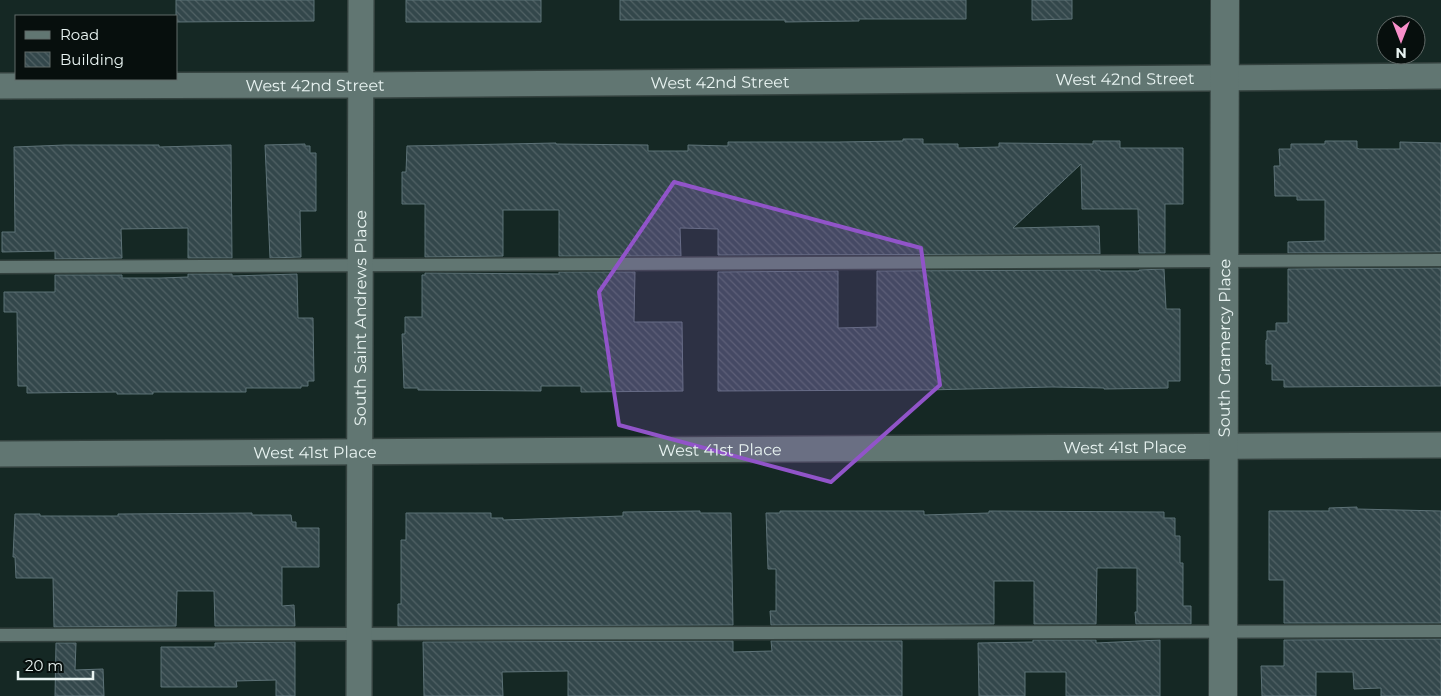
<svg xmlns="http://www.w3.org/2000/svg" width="1441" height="696" viewBox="0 0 1441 696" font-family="Montserrat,sans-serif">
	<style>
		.building { fill: url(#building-back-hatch); stroke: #5d7277 }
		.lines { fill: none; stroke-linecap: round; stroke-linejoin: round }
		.lane-casing { stroke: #34423f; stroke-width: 15 }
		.street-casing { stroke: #34423f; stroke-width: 28 }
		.secondary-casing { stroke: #34423f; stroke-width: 30 }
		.lane { stroke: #617672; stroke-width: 12 }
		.street { stroke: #617672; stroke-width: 25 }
		.secondary { stroke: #617672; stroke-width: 28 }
		.marked { fill: #9154c9; fill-opacity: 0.2; stroke: #9154c9; stroke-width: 4; stroke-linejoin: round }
		.labels { text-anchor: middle; stroke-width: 4.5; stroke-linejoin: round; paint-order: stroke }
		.street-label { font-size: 16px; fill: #e8f3f1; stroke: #070f0d }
	</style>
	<defs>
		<pattern id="building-back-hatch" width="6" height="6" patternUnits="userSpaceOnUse" patternTransform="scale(1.25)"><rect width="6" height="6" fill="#33474b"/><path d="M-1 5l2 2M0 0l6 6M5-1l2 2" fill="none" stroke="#516265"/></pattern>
	</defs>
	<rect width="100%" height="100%" fill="#152824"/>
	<path class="building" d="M176 0H314V21L176 22Z
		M406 0H541V22H406Z
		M620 0H966V19H859V21L785 22V20H620Z
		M1032 0H1072V19L1032 20Z
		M903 139H923V144H958V148L999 147V143L1093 144V141H1120V148H1183V204H1165V253H1139L1138 209H1082L1081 164 1013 228 1099 226 1100 254 718 255V229L680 228 681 256H559V210H503V256L425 257V204H402V172H406L407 146 556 143V144L648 145V151H688V145L728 146V142H838L903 141Z
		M1325 141H1357V148L1359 149H1400V142L1441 143V252L1288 253V242L1325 241V200H1297V196H1275L1274 166H1280L1279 149H1291V144H1325Z
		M305 144V146H310V153H316V211H300L301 257 270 258 265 145Z
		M65 145H159V147L231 145 232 258H188V228L121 229 122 258 55 259V251L2 252V232H15L14 147Z
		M1441 268V386L1284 387V380H1272V364H1266V340H1267V331H1276V323H1288V269Z
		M1164 269 1166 309H1180V381H1168V388L1104 389V388L1052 387 927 390 718 391V272L838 271V328L877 327V271L1100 270V271H1139V270Z
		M559 272H635L634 322H682L683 391 581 392V386H541V391L418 390V388H404L402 334H405V317H422V275H425V273L559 274Z
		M188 274H232V276L297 274 298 318H313L314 381H308V386H301V388H246V392H153V394H117V392L27 393V386H18L17 312H4V292H55V275H122V278H161L188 277Z
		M1357 507V509L1441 511V623H1284V580H1269V511H1329V508Z
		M700 511V513H731L733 625 398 626V604H401V540H406V513H491V518H503V520L623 516V512Z
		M780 511H924V515L989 513V511L1164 512V518H1175V536H1180V563H1183V606H1191V624H1136L1135 612H1137V568H1097L1096 624H1034V581H994V624L771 625 770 611H776V569H768L766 513H780Z
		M252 513V515H291L292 522H296V528H319V567H282V606L294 605 295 626H215L214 591H177L176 626 54 627 53 578H16L15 557H13L15 514H40V516H118V514Z
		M1441 639V696H1381V688L1354 689 1353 672H1316V696H1262L1261 666H1284V640Z
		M1033 640H1096V643L1160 640V696H1066V672H1025V696H979L978 643 1033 642Z
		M733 641V652L772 651 771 641H902V696H568V671L502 672 503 696H424L423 642Z
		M295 642V696H276V680L236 681 237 687H161V647H215V643Z
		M56 643H76L75 670 103 669 104 696H55Z"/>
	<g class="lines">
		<defs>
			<path id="lane" d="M0 267 1441 260
				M0 635 1441 631"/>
			<g id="street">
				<path id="s1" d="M0 86 361 85 1441 76"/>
				<path id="s2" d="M0 454 1441 445"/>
				<path id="s3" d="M359 696 361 0"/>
			</g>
			<g id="secondary">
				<path id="s4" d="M1223 696 1225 0"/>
			</g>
		</defs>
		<use href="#lane" class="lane-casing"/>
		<use href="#street" class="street-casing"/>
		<use href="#secondary" class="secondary-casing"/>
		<use href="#lane" class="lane"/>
		<use href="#street" class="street"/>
		<use href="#secondary" class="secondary"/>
	</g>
	<path class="marked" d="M674 182 921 248 940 385 831 482 619 425 599 292Z"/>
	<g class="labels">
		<g class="street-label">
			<text dy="6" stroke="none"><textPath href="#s1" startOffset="1125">West 42nd Street</textPath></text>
			<text dy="6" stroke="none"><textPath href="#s1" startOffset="720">West 42nd Street</textPath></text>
			<text dy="6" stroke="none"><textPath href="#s1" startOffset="315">West 42nd Street</textPath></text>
			<text dy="6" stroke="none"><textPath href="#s3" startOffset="378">South Saint Andrews Place</textPath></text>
			<text dy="6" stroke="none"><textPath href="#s4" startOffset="348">South Gramercy Place</textPath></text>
			<text dy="6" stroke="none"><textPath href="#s2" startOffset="1125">West 41st Place</textPath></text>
			<text dy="6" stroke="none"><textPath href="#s2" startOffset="720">West 41st Place</textPath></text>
			<text dy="6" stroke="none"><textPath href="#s2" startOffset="315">West 41st Place</textPath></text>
		</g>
	</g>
	<rect x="15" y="15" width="162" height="65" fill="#070f0d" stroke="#616a68"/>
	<rect x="25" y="31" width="25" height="8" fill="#617672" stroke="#616a68"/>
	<text x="60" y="40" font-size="15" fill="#e8f3f1">Road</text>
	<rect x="25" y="52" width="25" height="15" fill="url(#building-back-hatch)" stroke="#616a68"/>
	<text x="60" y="65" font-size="15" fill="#e8f3f1">Building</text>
	<g transform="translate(1401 40) rotate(180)"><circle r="24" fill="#070f0d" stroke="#616a68"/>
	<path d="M0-4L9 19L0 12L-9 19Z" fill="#f98fca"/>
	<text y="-8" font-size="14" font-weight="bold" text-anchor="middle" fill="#e8f3f1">N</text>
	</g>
	<path d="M18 671v8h75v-8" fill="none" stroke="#e8f3f1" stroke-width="2.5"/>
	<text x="25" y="671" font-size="15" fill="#e8f3f1" stroke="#070f0d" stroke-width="4" paint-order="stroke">20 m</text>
</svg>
